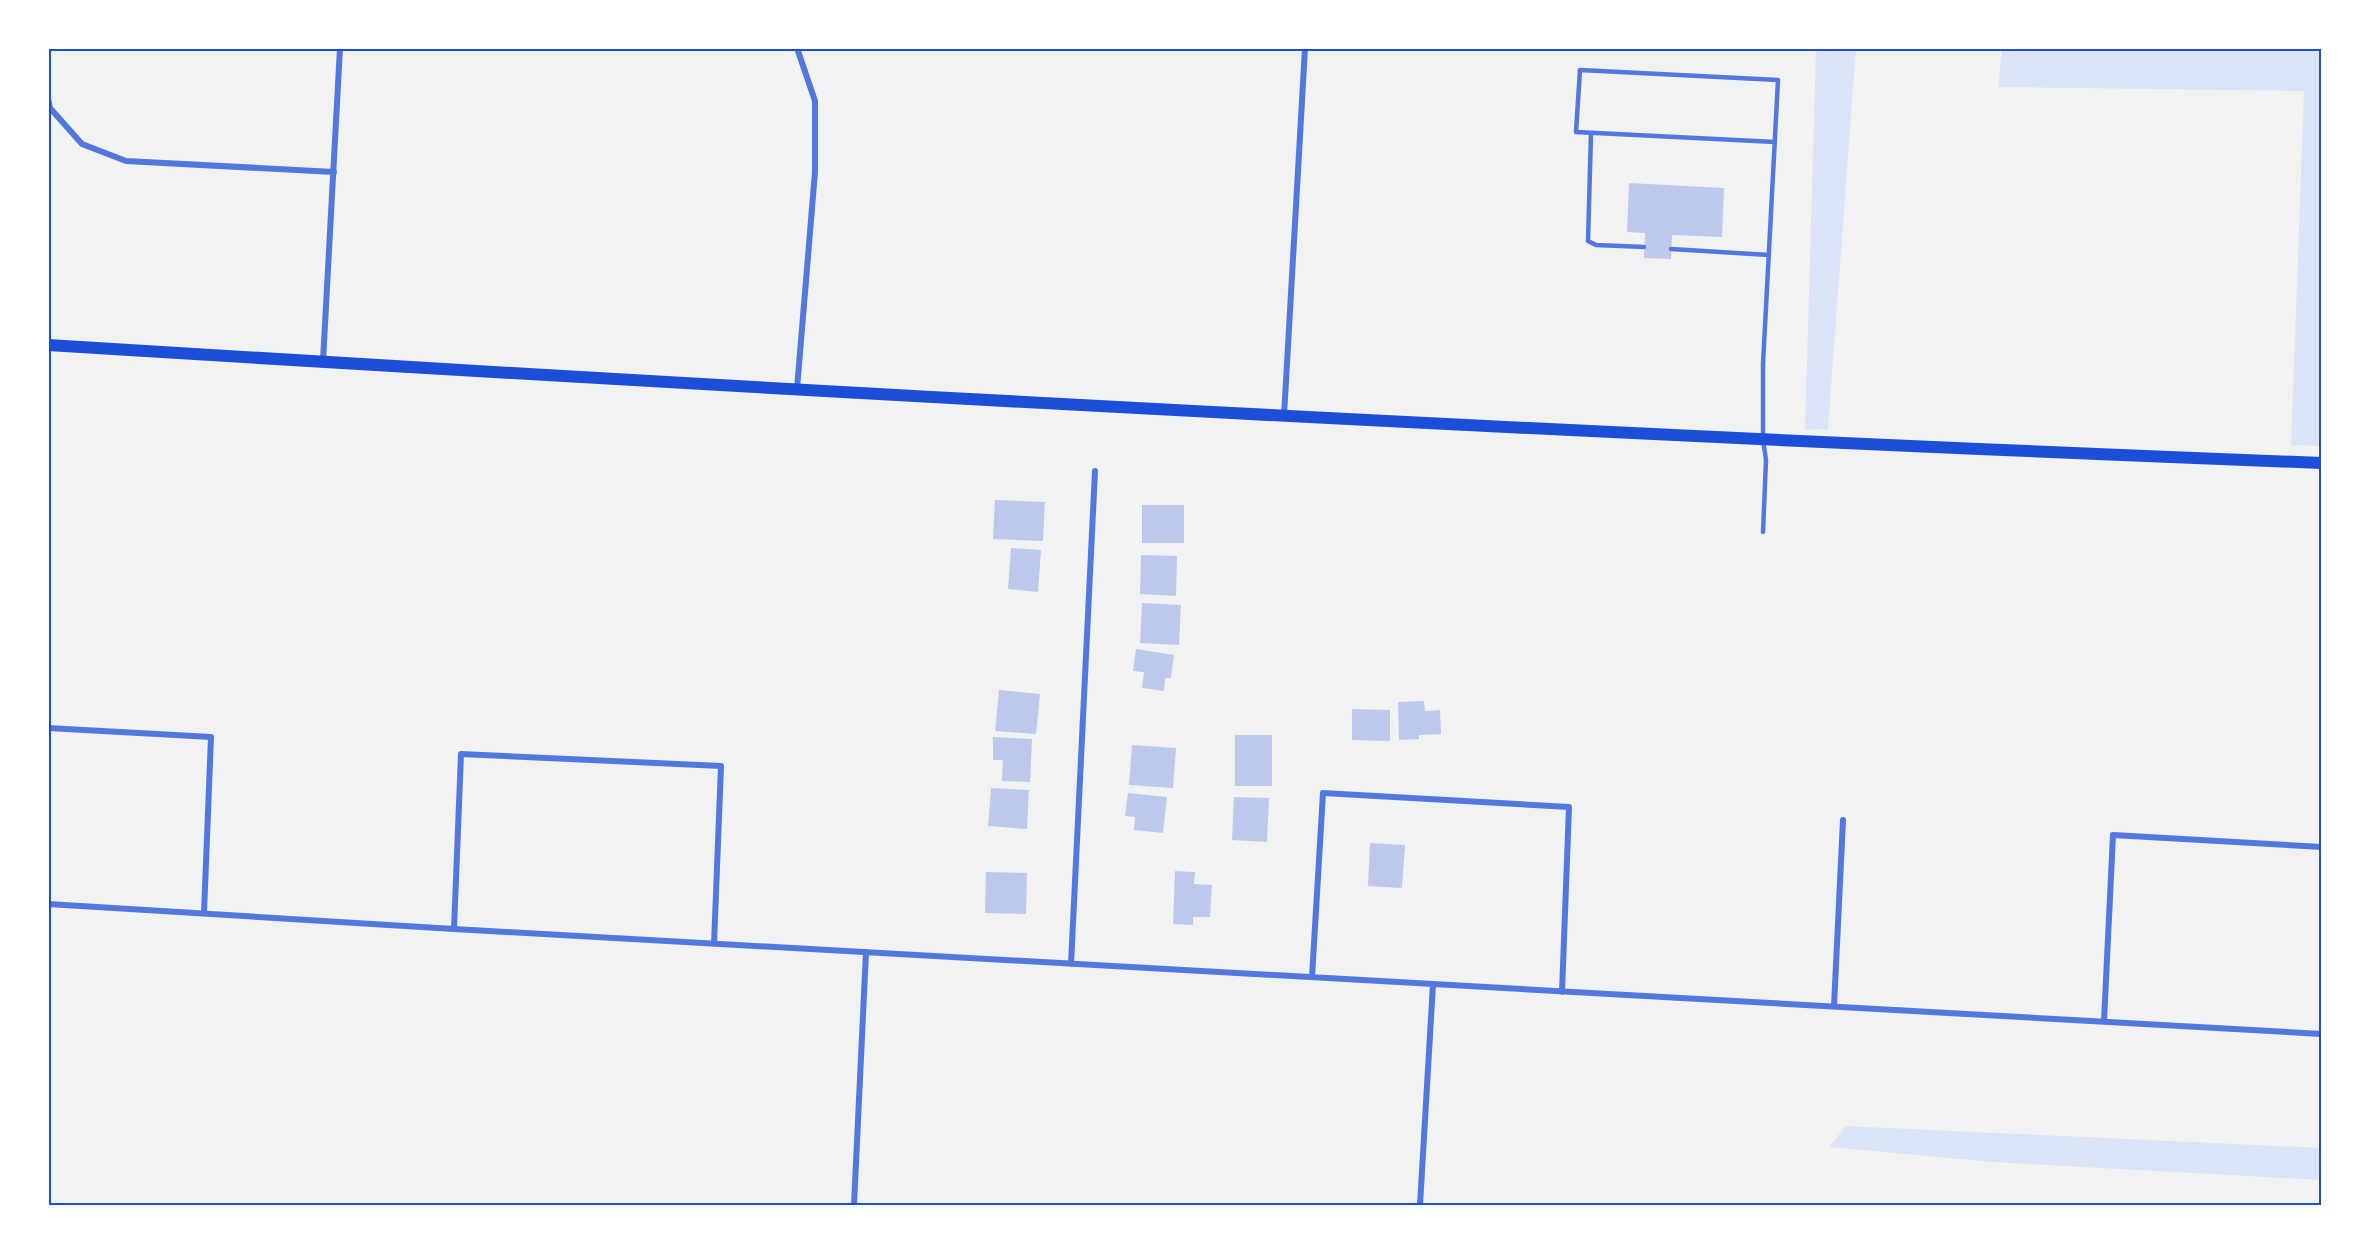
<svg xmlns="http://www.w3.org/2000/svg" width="2370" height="1253" viewBox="0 0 2370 1253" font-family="Rubik,sans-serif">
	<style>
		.green { fill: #dbe4f7 }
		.building { fill: #bdc9ec }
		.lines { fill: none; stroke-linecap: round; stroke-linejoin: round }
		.service { stroke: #5277de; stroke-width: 4.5 }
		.minor { stroke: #5277de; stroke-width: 6 }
		.secondary { stroke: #1d4ed8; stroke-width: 12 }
		.neatline { fill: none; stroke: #1d4ed8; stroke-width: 2 }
	</style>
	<rect width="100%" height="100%" fill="#f2f2f2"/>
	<path class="green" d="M1816 48H1856L1828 429 1805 430Z
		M2002 48H2322V446L2291 445 2304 91 1998 87Z
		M1846 1126 2322 1148V1180L1992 1162 1829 1147Z"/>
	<path class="building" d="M1629 183 1724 188 1722 237 1672 235 1671 259 1644 258 1645 233 1627 232Z
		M995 500 1045 502 1043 541 993 539Z
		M1142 505H1184V543H1142Z
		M1011 548 1041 550 1038 592 1008 589Z
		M1141 555 1177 556 1176 596 1140 594Z
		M1142 603 1181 605 1179 645 1140 643Z
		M1136 649 1174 655 1171 678H1165L1164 691 1142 688 1144 672 1133 671Z
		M999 690 1040 694 1036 734 995 731Z
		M1424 701 1425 711 1440 710 1441 734 1419 735V739L1399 740 1398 702Z
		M1352 709 1390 710V741L1352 740Z
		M1235 735H1272V786H1235Z
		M993 737 1032 739 1030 782 1002 781 1003 760H993Z
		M1132 745 1176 748 1173 788 1129 785Z
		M991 788 1029 790 1027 829 988 826Z
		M1128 793 1167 797 1163 833 1134 830 1135 817 1125 816Z
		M1234 797 1269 798 1267 842 1232 840Z
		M1370 843 1405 845 1402 888 1368 886Z
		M1175 871 1195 872 1194 884 1212 885 1210 917H1193V925L1173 924Z
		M986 872 1027 873 1026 914 985 913Z"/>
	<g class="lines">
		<path class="service" d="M1591 133 1588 241 1596 245 1644 247
			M1671 249 1769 255
			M1763 532 1766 460 1763 440V364L1778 80 1580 70 1576 132 1775 142"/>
		<path class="minor" d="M48 99 50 108 82 144 126 161 334 172
			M323 361 340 48
			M797 389 815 172V101L797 48
			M1284 416 1305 48
			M48 728 211 737 204 913
			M48 904 454 929 2322 1034
			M454 929 461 754 721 766 714 944
			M1071 964 1095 471
			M1312 977 1323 793 1569 807 1562 992
			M1834 1006 1843 820
			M2104 1021 2113 835 2322 847
			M854 1205 866 952
			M1420 1205 1433 984"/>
		<path class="secondary" d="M48 345C806 392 1563 434 2322 463"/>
	</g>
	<rect width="2370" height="1253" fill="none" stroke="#ffffff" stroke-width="99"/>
	<rect x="50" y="50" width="2270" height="1154" class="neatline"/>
</svg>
